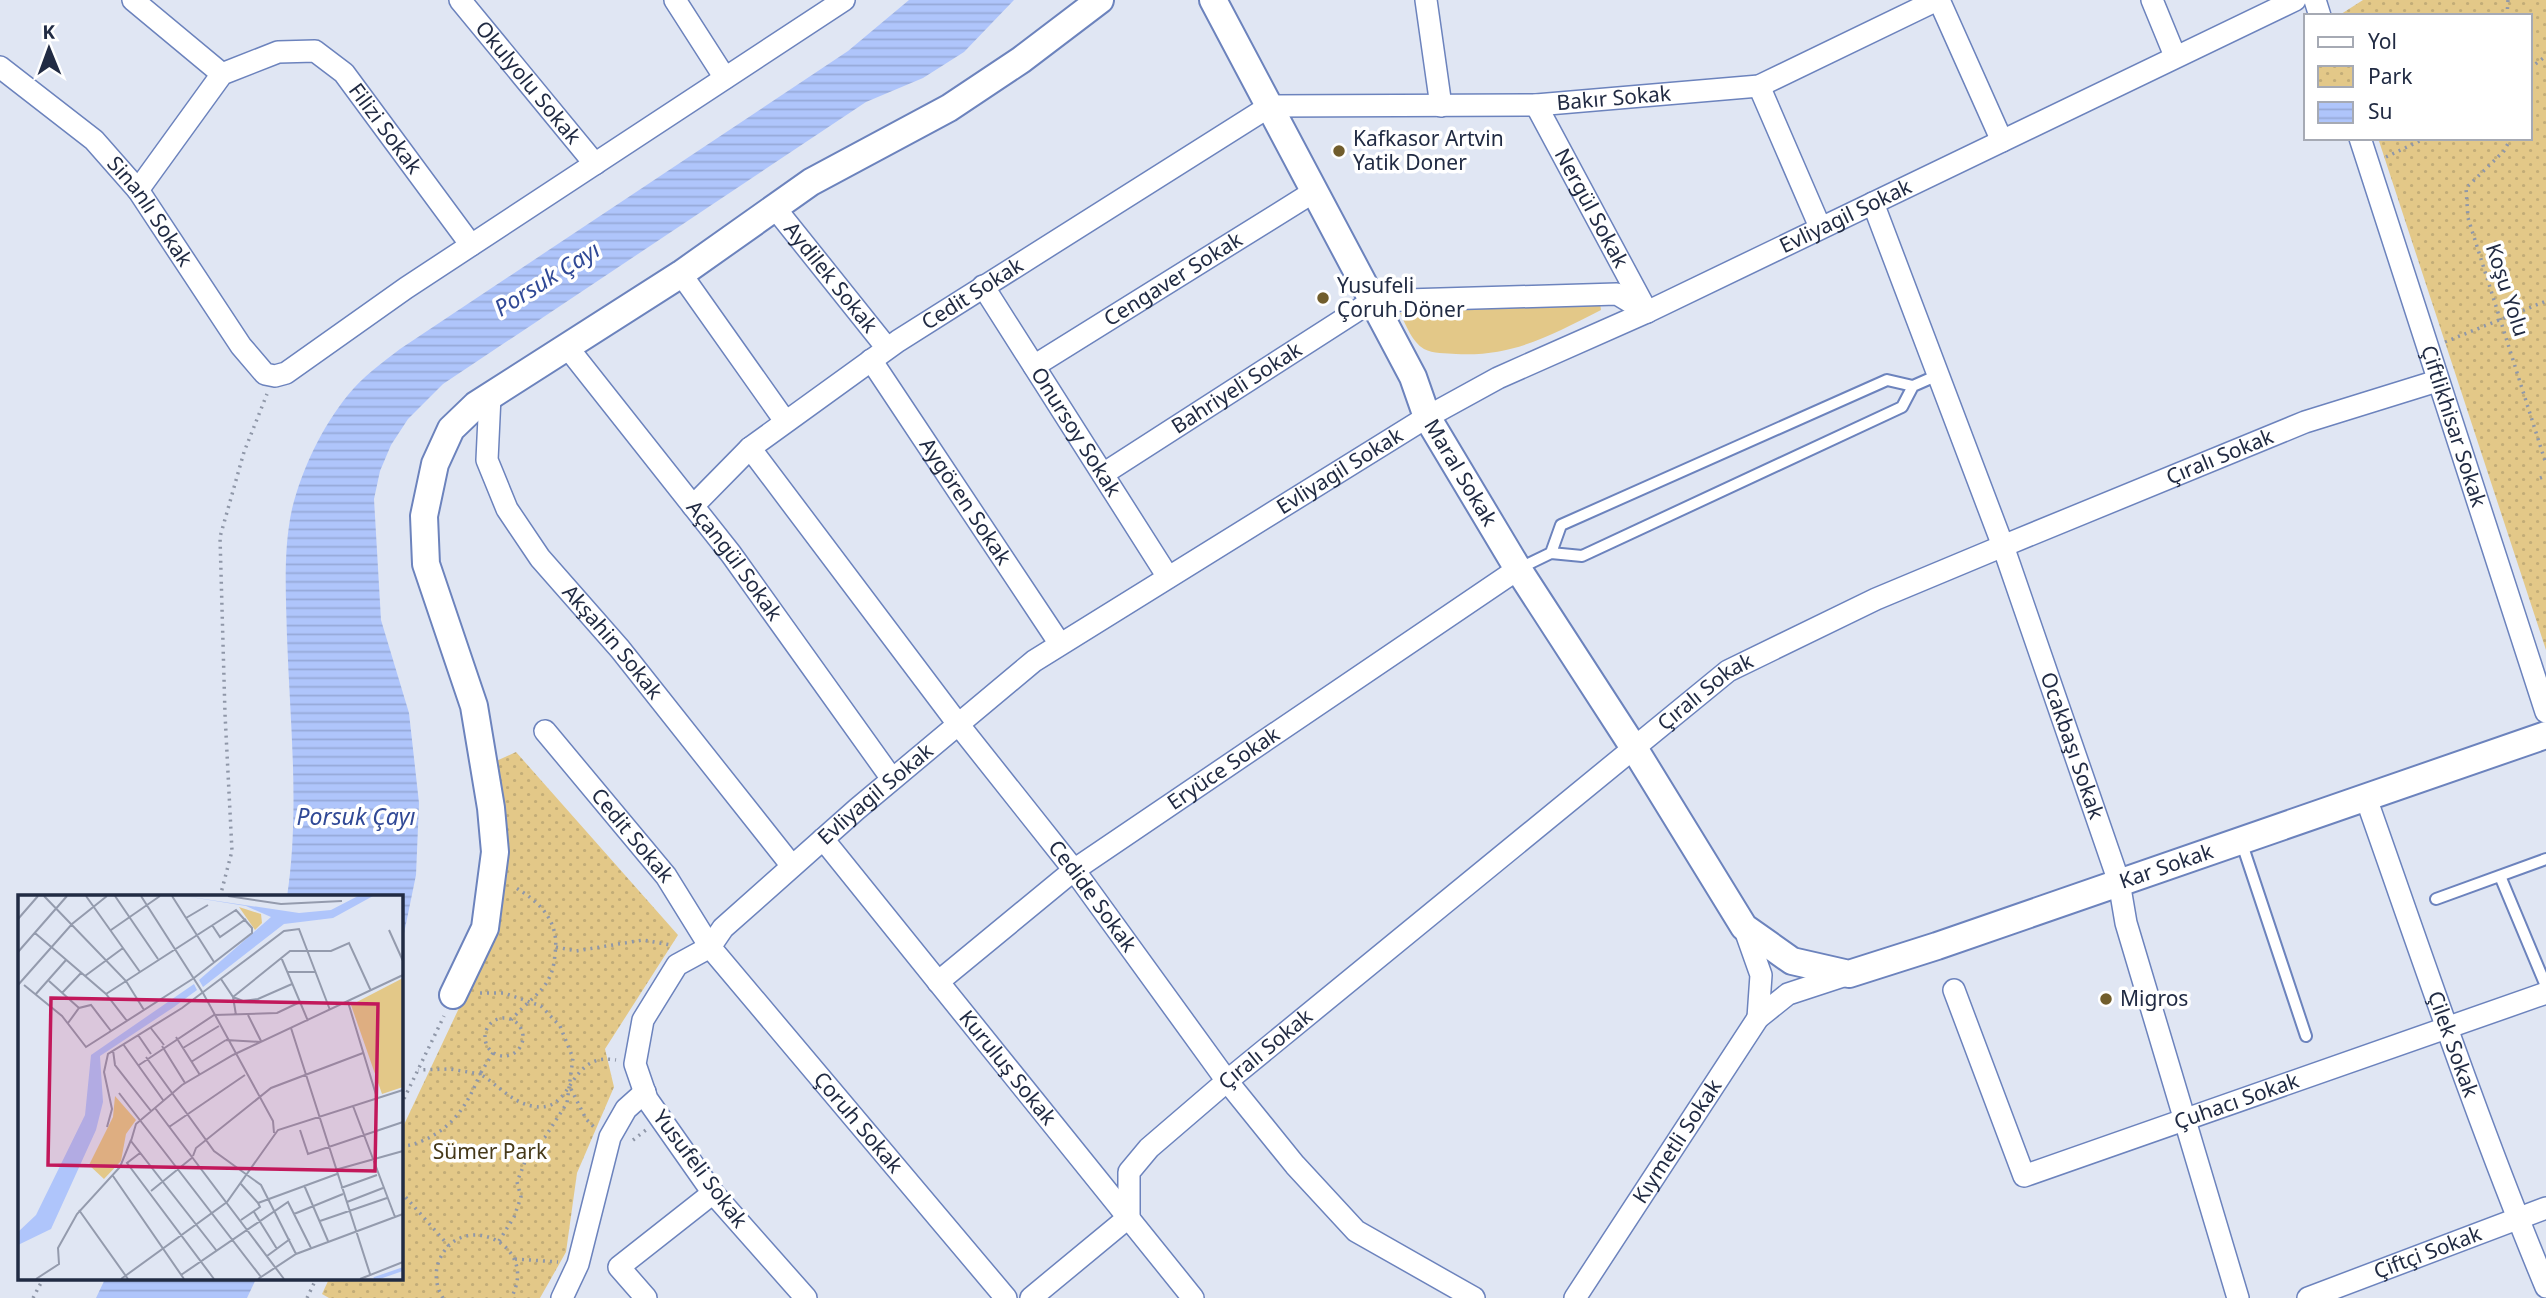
<svg xmlns="http://www.w3.org/2000/svg" width="2546" height="1298" viewBox="0 0 2546 1298" font-family="'Noto Sans',sans-serif">
	<style>
		.grass { fill: #e3c888 }
		.park { fill: url(#park-dots) }
		.water { fill: url(#water-rules) }
		.lines { fill: none; stroke-linecap: round; stroke-linejoin: round }
		.service-casing { stroke: #6c83bd; stroke-width: 14 }
		.minor-casing { stroke: #6c83bd; stroke-width: 24 }
		.tertiary-casing { stroke: #6c83bd; stroke-width: 30 }
		.path { stroke: #8f97a8; stroke-width: 3.5; stroke-dasharray: 2 5; stroke-linecap: butt }
		.service { stroke: #fff; stroke-width: 10 }
		.minor { stroke: #fff; stroke-width: 21 }
		.tertiary { stroke: #fff; stroke-width: 26 }
		.poi-dot { fill: #715d2c; stroke: #fff; stroke-width: 2.5 }
		.labels { text-anchor: middle; stroke-width: 7; stroke-linejoin: round; paint-order: stroke }
		.street-label { font-size: 21px; fill: #212b43; stroke: #fff }
		.poi-label { font-size: 21px; fill: #212b43; stroke: #fff; text-anchor: start }
		.park-label { font-size: 21px; fill: #463919; stroke: #fff }
		.water-label { font-size: 23px; font-style: italic; fill: #304996; stroke: #fff }
		.inset-river { fill: none; stroke: #afc5fb; stroke-width: 3.5 }
		.inset-road { fill: none; stroke: #949bad; stroke-width: 2 }
		.view { fill: #c2185b; fill-opacity: 0.15; stroke: #c2185b; stroke-width: 3.5 }
		.inset-edge { fill: none; stroke: #212b43; stroke-width: 3.5 }
	</style>
	<defs>
		<pattern id="park-dots" width="8" height="8" patternUnits="userSpaceOnUse" patternTransform="scale(1.75)"><rect width="8" height="8" fill="#e3c888"/><path d="M2 2h.1M6 6h.1" fill="none" stroke="#c2ac77" stroke-width="1.8" stroke-linecap="round"/></pattern>
		<pattern id="water-rules" width="6" height="5" patternUnits="userSpaceOnUse" patternTransform="scale(1.75)"><rect width="6" height="5" fill="#afc5fb"/><path d="M0 2.5h6" fill="none" stroke="#96a9d8"/></pattern>
	</defs>
	<rect width="100%" height="100%" fill="#e0e6f3"/>
	<path class="grass" d="M1600 303 1601 310C1551 335 1514 357 1456 354 1446 353 1433 354 1424 349 1412 342 1406 325 1400 313Z"/>
	<path class="park" d="M2363 0H2546V650L2378 138H2530V16H2338Z
		M516 752 678 935 605 1049 614 1087 577 1173 566 1252 540 1298H329L322 1294 329 1279H401V1131L485 953 494 762Z"/>
	<path class="water" d="M909 0H1014L964 52 923 78 866 102 443 384 408 419 391 445 380 471 374 499 381 620 409 713 419 803 416 875 401 948V897H287C300 811 290 723 287 637 286 595 283 550 292 509 302 469 322 427 348 395 362 377 382 363 400 349L848 51Z
		M105 1279H256L247 1298H96Z"/>
	<g class="lines">
		<defs>
			<path id="service" d="M1551 553 1561 525 1887 380 1913 386 1938 375
				M1518 569 1551 553 1582 556 1902 407 1913 386
				M2241 841 2306 1036
				M2500 876 2546 986
				M2436 899 2546 859"/>
			<g id="minor">
				<path d="M133 0 222 74"/>
				<path id="s1" d="M460 0 595 164"/>
				<path d="M675 0 725 78"/>
				<path d="M1426 0 1441 106"/>
				<path d="M1939 0 2002 141"/>
				<path d="M2152 0 2175 56"/>
				<path d="M2315 0 2320 16"/>
				<path id="s2" d="M0 67 94 140 138 190 241 346 265 374 275 376 286 373 406 288 844 0"/>
				<path d="M1759 86 1820 227"/>
				<path id="s3" d="M1536 105 1646 310"/>
				<path id="s4" d="M2360 138 2546 712"/>
				<path id="s5" d="M138 190 222 74 278 52 315 51 344 73 471 245"/>
				<path id="s6" d="M1873 203 2003 546 2119 882 2126 923 2238 1298"/>
				<path id="s7" d="M775 208 887 348"/>
				<path d="M681 274 785 421"/>
				<path id="s8" d="M983 286 1168 577"/>
				<path id="s9" d="M568 348 731 554 892 779"/>
				<path id="s10" d="M871 360 1060 644"/>
				<path id="s11" d="M1034 366 1315 191"/>
				<path id="s12" d="M490 396 487 460 507 509 540 558 620 649 792 866"/>
				<path id="s13" d="M750 448 958 724 1074 870 1227 1081 1295 1165 1356 1231 1474 1298"/>
				<path id="s14" d="M1103 474 1372 301 1617 294 1647 312"/>
				<path id="s15" d="M693 506 750 448 898 341 1270 106 1536 105 1759 86 1937 0"/>
				<path id="s16" d="M545 731 666 876 710 947 1006 1298"/>
				<path id="s17" d="M2366 798C2424 962 2479 1127 2546 1287"/>
				<path id="s18" d="M823 839 1193 1298"/>
				<path d="M1744 927 1761 975 1758 1018"/>
				<path id="s19" d="M938 982 1074 870 1518 569"/>
				<path id="s20" d="M1954 990 2024 1176 2546 993"/>
				<path id="s21" d="M1129 1217V1172L1149 1148 1227 1081 1728 671 1876 599 2003 546 2305 422 2437 381"/>
				<path d="M562 1298 578 1264 610 1137 626 1109 645 1092"/>
				<path d="M646 1298 619 1267 713 1193"/>
				<path id="s22" d="M806 1298 713 1193 647 1099 635 1064 643 1020 677 965 710 947 723 928 857 809 1034 661 1427 417 1498 378 1647 312 2295 0"/>
				<path d="M1031 1298 1129 1217"/>
				<path id="s23" d="M1575 1298 1758 1018 1788 994 1849 974"/>
				<path id="s24" d="M2308 1298 2546 1208"/>
			</g>
			<g id="tertiary">
				<path id="s25" d="M1213 0 1413 377 1427 417 1518 569 1634 748 1744 927 1792 961 1849 974 1937 946 2546 735"/>
				<path d="M453 995 485 928 495 852 491 808 474 706 426 564 424 516 435 464 451 429 476 405 681 274 811 182 949 108 1021 60 1100 0"/>
			</g>
		</defs>
		<use href="#service" class="service-casing"/>
		<use href="#minor" class="minor-casing"/>
		<use href="#tertiary" class="tertiary-casing"/>
		<path class="path" d="M2507 16 2508 0
			M2530 68 2546 56
			M2511 138 2504 151 2466 188 2468 218 2546 464
			M2386 157 2426 138
			M2445 342 2546 301
			M2540 478 2546 476
			M220 897 232 851 225 714 220 537 244 452 267 394
			M556 947 576 951 643 940 671 945
			M480 993H504L541 1006 560 1026 573 1058 567 1103 545 1137 530 1149 517 1182 521 1197 514 1217 499 1241
			M485 1037a19 19 0 1 1 38 0a19 19 0 1 1-38 0Z
			M511 1020C521 1008 538 995 545 985 552 975 554 966 555 954 560 921 540 902 513 886
			M493 1053 480 1074C497 1084 511 1102 532 1106 575 1116 566 1051 616 1060
			M571 1089 586 1119 594 1127
			M401 1105 444 1016
			M633 1140 646 1130
			M401 1146C409 1146 415 1144 422 1141 453 1128 468 1104 480 1074L450 1069 418 1070
			M401 1192 449 1246
			M515 1259 558 1262
			M33 1298 43 1279
			M307 1298 316 1279
			M443 1298C436 1287 434 1273 439 1261 460 1208 541 1244 511 1298"/>
		<use href="#service" class="service"/>
		<use href="#minor" class="minor"/>
		<use href="#tertiary" class="tertiary"/>
	</g>
	<g class="poi-dot">
		<circle cx="1339" cy="151" r="7"/>
		<circle cx="1323" cy="298" r="7"/>
		<circle cx="2106" cy="999" r="7"/>
	</g>
	<g class="labels">
		<g class="street-label">
			<text dy="7" stroke="none"><textPath href="#s1" startOffset="107">Okulyolu Sokak</textPath></text>
			<text dy="7" stroke="none"><textPath href="#s15" startOffset="1048">Bakır Sokak</textPath></text>
			<text dy="7" stroke="none"><textPath href="#s5" startOffset="346">Filizi Sokak</textPath></text>
			<text dy="7" stroke="none"><textPath href="#s3" startOffset="117">Nergül Sokak</textPath></text>
			<text dy="7" stroke="none"><textPath href="#s2" startOffset="210">Sinanlı Sokak</textPath></text>
			<text dy="7" stroke="none"><textPath href="#s22" startOffset="1799">Evliyagil Sokak</textPath></text>
			<text dy="7" stroke="none"><textPath href="#s7" startOffset="89">Aydilek Sokak</textPath></text>
			<text dy="7" stroke="none"><textPath href="#s11" startOffset="164">Cengaver Sokak</textPath></text>
			<text transform="translate(2507 290) rotate(72)" y="7">Koşu Yolu</text>
			<text dy="7" stroke="none"><textPath href="#s15" startOffset="352">Cedit Sokak</textPath></text>
			<text dy="7" stroke="none"><textPath href="#s14" startOffset="159">Bahriyeli Sokak</textPath></text>
			<text dy="7" stroke="none"><textPath href="#s4" startOffset="303">Çiftlikhisar Sokak</textPath></text>
			<text dy="7" stroke="none"><textPath href="#s8" startOffset="173">Onursoy Sokak</textPath></text>
			<text dy="7" stroke="none"><textPath href="#s21" startOffset="1363">Çıralı Sokak</textPath></text>
			<text dy="7" stroke="none"><textPath href="#s22" startOffset="1232">Evliyagil Sokak</textPath></text>
			<text dy="7" stroke="none"><textPath href="#s25" startOffset="534">Maral Sokak</textPath></text>
			<text dy="7" stroke="none"><textPath href="#s10" startOffset="170">Aygören Sokak</textPath></text>
			<text dy="7" stroke="none"><textPath href="#s9" startOffset="270">Açangül Sokak</textPath></text>
			<text dy="7" stroke="none"><textPath href="#s12" startOffset="287">Akşahin Sokak</textPath></text>
			<text dy="7" stroke="none"><textPath href="#s21" startOffset="796">Çıralı Sokak</textPath></text>
			<text dy="7" stroke="none"><textPath href="#s6" startOffset="578">Ocakbaşı Sokak</textPath></text>
			<text dy="7" stroke="none"><textPath href="#s19" startOffset="357">Eryüce Sokak</textPath></text>
			<text dy="7" stroke="none"><textPath href="#s22" startOffset="665">Evliyagil Sokak</textPath></text>
			<text dy="7" stroke="none"><textPath href="#s16" startOffset="136">Cedit Sokak</textPath></text>
			<text dy="7" stroke="none"><textPath href="#s25" startOffset="1522">Kar Sokak</textPath></text>
			<text dy="7" stroke="none"><textPath href="#s13" startOffset="564">Cedide Sokak</textPath></text>
			<text dy="7" stroke="none"><textPath href="#s17" startOffset="261">Çilek Sokak</textPath></text>
			<text dy="7" stroke="none"><textPath href="#s21" startOffset="229">Çıralı Sokak</textPath></text>
			<text dy="7" stroke="none"><textPath href="#s18" startOffset="294">Kuruluş Sokak</textPath></text>
			<text dy="7" stroke="none"><textPath href="#s20" startOffset="424">Çuhacı Sokak</textPath></text>
			<text dy="7" stroke="none"><textPath href="#s16" startOffset="502">Çoruh Sokak</textPath></text>
			<text dy="7" stroke="none"><textPath href="#s23" startOffset="187">Kıymetli Sokak</textPath></text>
			<text transform="translate(700 1169) rotate(53)" y="7">Yusufeli Sokak</text>
			<text dy="7" stroke="none"><textPath href="#s24" startOffset="128">Çiftçi Sokak</textPath></text>
		</g>
		<g class="poi-label">
			<text x="1353" y="146">Kafkasor Artvin<tspan x="1353" dy="24">Yatik Doner</tspan></text>
			<text x="1337" y="293">Yusufeli<tspan x="1337" dy="24">Çoruh Döner</tspan></text>
			<text x="2120" y="1006">Migros</text>
		</g>
		<g class="park-label">
			<text x="490" y="1159">Sümer Park</text>
		</g>
		<g class="water-label">
			<text transform="translate(547 279) rotate(-32)" y="8">Porsuk Çayı</text>
			<text x="356" y="825">Porsuk Çayı</text>
		</g>
	</g>
	<g transform="translate(18 895)">
		<rect width="385" height="385" fill="#e0e6f3"/>
		<path d="M221 12 243 19 244 28 237 35Z" fill="#e3c888"/>
		<path d="M385 83V192L364 199 333 110ZM97 201 118 225 108 239 103 266 86 284 71 270 95 222Z" fill="#e3c888"/>
		<path d="M340 1H355L315 23 266 29 185 92 181 85 253 22 228 11 166 1 281 18 313 15ZM176 89 179 95 156 112 82 161 85 207 78 235 33 334 0 350V337L18 320 67 220 73 160Z" fill="#afc5fb"/>
		<path class="inset-river" d="M356 384 385 374"/>
		<path class="inset-road" d="M26 1 108 86 126 115M68 1 122 77M97 1 140 64M123 1 185 98 255 226 256 238M154 1 196 67M210 1 263 9 324 6M168 23 190 10M0 24 20 1M194 30 202 42 228 24M93 35 142 1M371 35 385 66M17 38 88 99 109 126M0 57 49 1M263 62 290 126M269 77H297M67 81 105 53M203 84 215 102 218 120M31 86 61 113M0 90 54 29 89 1M6 90 44 121 68 152 176 83 234 38V33L218 15 88 99M44 98 63 78M17 100 48 65M215 102 272 56H313L331 48 353 96M215 102 225 106 240 104 274 89M330 107 359 203M230 120 243 146M50 128 61 113 73 110 93 136M132 132 146 150M273 133 352 379M120 140 133 159M158 142 182 180M208 145 243 147M105 149 145 205M144 151 167 188M165 153 201 131M95 155 97 170 133 216M128 162 196 256 243 290 278 359M173 167 208 145M121 170 196 120 259 118 282 107M101 198 243 382M335 211 377 322M137 213 266 384M89 232 94 214 86 177 90 159 164 113 266 36 281 34 312 115M151 232 227 180M282 235 290 259 385 227M122 258 109 268 196 384M175 261 178 253 253 193 345 158M317 275 385 256M95 281 166 384M223 289 240 308 319 279M286 290 310 346M323 293 359 280M133 296 175 262M329 307 365 293M61 315 110 384M236 317 259 354M276 319 325 299M223 325 242 312 240 308M302 326 369 303M198 355 113 246 118 229 164 190 215 160 385 80M249 361 272 344M163 380 270 307 293 353M18 384 41 369 40 353 59 319 102 272 113 245M103 384 209 307 260 235 385 195M240 384 278 359 385 319M342 384 385 367"/>
		<path class="view" d="M33 103 360 109 357 276 30 270Z"/>
		<rect width="385" height="385" class="inset-edge"/>
	</g>
	<rect x="2304" y="14" width="228" height="126" fill="#ffffff" stroke="#a6aab4" stroke-width="2"/>
	<rect x="2318" y="37" width="35" height="10" fill="#ffffff" stroke="#a6aab4" stroke-width="2"/>
	<text x="2368" y="49" font-size="21" fill="#212b43">Yol</text>
	<rect x="2318" y="66" width="35" height="21" fill="url(#park-dots)" stroke="#a6aab4" stroke-width="2"/>
	<text x="2368" y="84" font-size="21" fill="#212b43">Park</text>
	<rect x="2318" y="102" width="35" height="21" fill="url(#water-rules)" stroke="#a6aab4" stroke-width="2"/>
	<text x="2368" y="119" font-size="21" fill="#212b43">Su</text>
	<g transform="translate(49 49) rotate(359)" stroke="#ffffff" stroke-width="5" paint-order="stroke">
	<path d="M0-5L12 26L0 18L-12 26Z" fill="#212b43"/>
	<text y="-10" font-size="19" font-weight="bold" text-anchor="middle" fill="#212b43">K</text>
	</g>
</svg>
